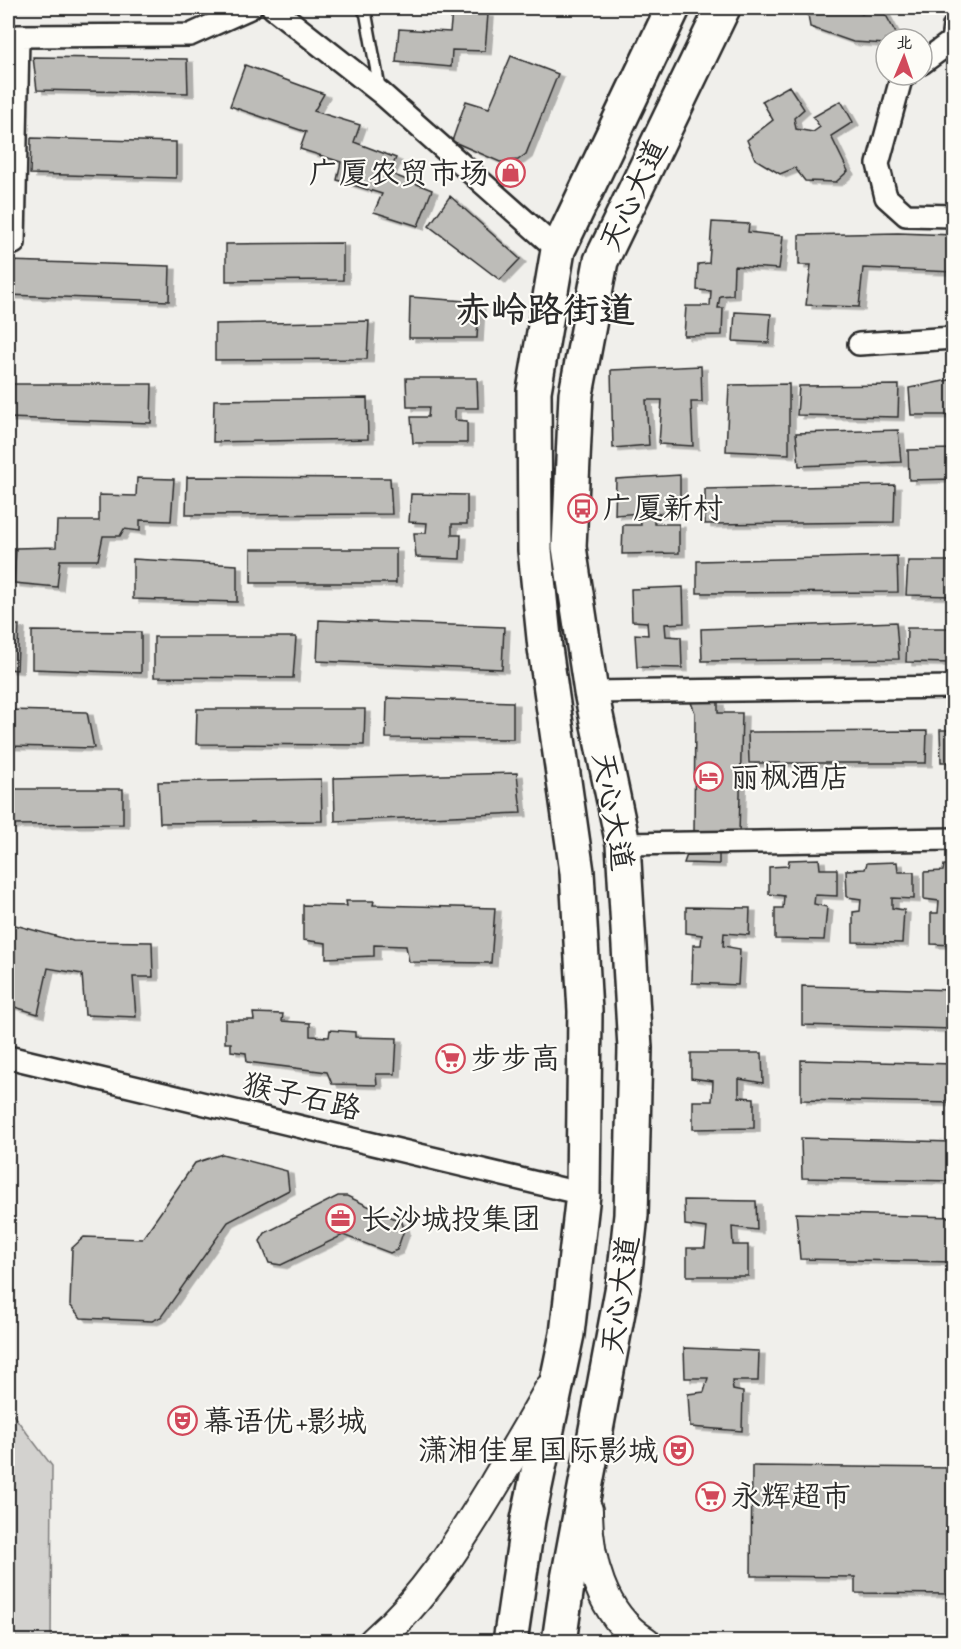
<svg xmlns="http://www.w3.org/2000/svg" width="961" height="1649" viewBox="0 0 961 1649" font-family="Caveat,'LXGW WenKai TC',sans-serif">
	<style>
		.green { fill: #d3d2cf; stroke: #7f7e7d; stroke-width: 1.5 }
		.building { fill: #bdbcb8; stroke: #2b2b2b; stroke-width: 1.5; filter: url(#shadow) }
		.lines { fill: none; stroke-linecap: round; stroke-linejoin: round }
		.service-casing { stroke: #2b2b2b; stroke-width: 15 }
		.minor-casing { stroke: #2b2b2b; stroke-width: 26 }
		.secondary-casing { stroke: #2b2b2b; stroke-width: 34 }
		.primary-casing { stroke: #2b2b2b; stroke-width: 38 }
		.service { stroke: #fdfcf7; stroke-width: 10 }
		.minor { stroke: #fdfcf7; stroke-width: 21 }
		.secondary { stroke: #fdfcf7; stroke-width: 30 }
		.primary { stroke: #fdfcf7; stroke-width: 33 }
		.labels { text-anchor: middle; stroke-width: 4.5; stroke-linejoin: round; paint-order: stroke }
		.poi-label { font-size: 30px; fill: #2b2b2b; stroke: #fdfcf7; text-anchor: start }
		.street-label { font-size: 30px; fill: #2b2b2b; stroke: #fdfcf7 }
		.district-label { font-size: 36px; font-weight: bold; fill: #2b2b2b; stroke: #fdfcf7 }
	</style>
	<defs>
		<filter id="shadow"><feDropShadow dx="6" dy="3.5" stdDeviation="0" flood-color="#0004"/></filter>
	</defs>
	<rect width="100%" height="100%" fill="#f0efeb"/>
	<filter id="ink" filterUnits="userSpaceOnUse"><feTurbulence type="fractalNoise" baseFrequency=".0167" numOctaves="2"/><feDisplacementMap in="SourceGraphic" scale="12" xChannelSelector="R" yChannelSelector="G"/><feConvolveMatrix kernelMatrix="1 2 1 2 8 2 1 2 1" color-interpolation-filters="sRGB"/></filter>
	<g filter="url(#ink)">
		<path class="green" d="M8 1408 52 1466 51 1641H8Z"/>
		<path class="building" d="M807 8H847L862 14 875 8H882L899 39H886V44L853 42 810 27Z
			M452 12 488 14 485 51 452 50 451 67 396 62 399 29 450 32Z
			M511 56 558 74 526 154 518 160 500 162 452 141 466 101 489 108Z
			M33 57 187 59 188 93 37 90Z
			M245 65 324 94 314 111 360 125 354 142 396 158 389 173 432 190 418 226 374 212 382 194 337 180 341 162 300 149 306 132 230 106Z
			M789 86 804 109 794 118 796 129 813 132 820 127 813 117 841 101 853 122 831 136 848 171 836 182 805 181 795 168 780 174 755 159 747 140 773 120 762 101Z
			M31 138 176 142V178L30 174Z
			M450 196 520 259 500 280 429 226Z
			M712 222 749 224 748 232 783 236 779 269 734 266 733 295 720 296 718 308H723L722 335 684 336 686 306H710L711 291 697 290 698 264 709 263Z
			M898 233 954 235V272L863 268 859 307 806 305 811 265H799V235Z
			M343 243V280L226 281V244Z
			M8 261 170 266 169 301 8 295Z
			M410 297 479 302 477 338H409Z
			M735 312 771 314 769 343 733 341Z
			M369 321 367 359 215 360V324Z
			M701 366 702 402H691L693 446 659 444 662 400H646L649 445 613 448 611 370Z
			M406 378H477L478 408H455V420L467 421V443H413L411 417H428L429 407H407Z
			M954 379V415H911L909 388Z
			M8 384H152L151 423 8 418Z
			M789 384V454L726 451 729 385Z
			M899 385 898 417 797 415 799 386Z
			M367 398 368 439 213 442 214 400Z
			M898 430 901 462 799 466 796 433Z
			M954 449V479L909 480 908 450Z
			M680 475V512L654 514V524H679V553L622 554 623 525H641L640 513 615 515 616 479Z
			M187 477 390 478 392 514 186 515Z
			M137 478 174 479 171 521 140 520V531L124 529 120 536H103L98 560H60L57 587 14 583 16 548 56 547 57 521H99V495L136 496Z
			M895 485 894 522 705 524V489Z
			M411 494 467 495V524H452V535H461L460 559 416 557 414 533H426L427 523 409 522Z
			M251 549H396V583H251Z
			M897 556 898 592 697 593V561Z
			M133 559 237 565V602L133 599Z
			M908 561H954V596L906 595Z
			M683 587 684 623 665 624 666 636 681 637 682 668 637 667 635 634 648 635 647 622 632 621 631 589Z
			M319 620 504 627 502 669 317 661Z
			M896 622 899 659 702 661 701 629Z
			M8 625H19L17 670 8 669Z
			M907 628H954V663L906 662Z
			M32 631 141 632V673L32 669Z
			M154 637H296L293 678 154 677Z
			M682 679 701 680 700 701 718 702V713H742L739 835H719V864L684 863 694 835 695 713Z
			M387 698 513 702V739L386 738Z
			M197 709H365L364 745 196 744Z
			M8 710 87 712 94 748 8 746Z
			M940 730H954V762H941Z
			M927 731 926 763H749L748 732Z
			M517 773 521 813 335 821 334 778Z
			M321 779 322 821 160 823 158 782Z
			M8 789H123V824L8 825Z
			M819 859 820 869H837V896L815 895 814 904 827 907 824 940 775 939V908H783L784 896 769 894V867L788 866 789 860Z
			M897 862 898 872H914V899L892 898V908L904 910 902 943 853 942V912L860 911 861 899 847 897 846 870 865 869 867 863Z
			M944 865H954V945L931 944V913H938L939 901 924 899V872L943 871Z
			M346 901H374L373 905 495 908 491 963 409 962 406 946 374 945V956L326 958V943L303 940V905L347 906Z
			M686 907 750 908 749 935 724 933 723 946 740 949 738 985 692 983 693 945H701L702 935 686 933Z
			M8 923 73 941 152 942 153 977H133L136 1017 85 1015 82 974 48 968 38 1014 8 1005Z
			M802 986 954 990V1029L802 1025Z
			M253 1013 283 1014 282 1021 310 1023V1036L329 1037 330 1030 355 1032V1037L397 1038 395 1074H376L377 1085 332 1084 327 1072 247 1062 246 1053 231 1051V1043H225V1020H254Z
			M691 1053H762L763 1083 739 1079V1097L754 1098V1128L693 1129V1101H712L713 1081 691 1078Z
			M801 1060 954 1064V1103L801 1100Z
			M801 1138 954 1142V1181L802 1178Z
			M222 1154 287 1171 289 1190 228 1222 161 1317 152 1321 81 1318 70 1305 72 1248 84 1237 142 1239 195 1163Z
			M338 1196H347L402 1222 404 1230 397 1250 390 1253 343 1235 281 1265 269 1263 260 1241 265 1233Z
			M684 1200 756 1201 757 1230 732 1227 733 1245H748V1276H687V1248H705L707 1228 685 1225Z
			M796 1213 954 1217V1262L800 1259Z
			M954 1290V1404H951Z
			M684 1348 759 1351 758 1381H732L733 1390 743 1392 742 1431 690 1427 688 1394 704 1392 708 1378H685Z
			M752 1466 954 1468V1594L855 1593V1577L751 1576Z"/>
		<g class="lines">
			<defs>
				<path id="service" d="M362 8 366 14 380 90"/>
				<path id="minor" d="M273 8 381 93 558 250
					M922 63 952 41 954 26
					M906 75 901 79 878 164 886 197 906 215 954 216
					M14 243 18 36 190 35 250 8
					M859 344 954 338
					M591 692 954 687
					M623 844 954 839
					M8 1057 583 1194"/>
				<path id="secondary" d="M587 1510C587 1558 601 1615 645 1642
					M374 1642C425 1598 460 1541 494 1485 513 1453 532 1422 550 1389"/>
				<path id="primary" d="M510 1642 528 1520 567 1334 583 1194 585 1011 577 872 545 648 535 550 534 391 558 250 673 8
					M559 1642 568 1579 624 1280 631 1215 635 1048 623 844 591 692 569 547 576 394 601 261 723 8"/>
			</defs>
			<use href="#service" class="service-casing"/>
			<use href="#minor" class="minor-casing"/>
			<use href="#secondary" class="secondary-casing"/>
			<use href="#primary" class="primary-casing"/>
			<use href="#service" class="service"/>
			<use href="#minor" class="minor"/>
			<use href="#secondary" class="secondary"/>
			<use href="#primary" class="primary"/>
		</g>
	</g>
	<defs>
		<symbol id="shop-ring" viewBox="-11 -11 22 22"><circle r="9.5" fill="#fdfcf7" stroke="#d1495b" stroke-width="1.5"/><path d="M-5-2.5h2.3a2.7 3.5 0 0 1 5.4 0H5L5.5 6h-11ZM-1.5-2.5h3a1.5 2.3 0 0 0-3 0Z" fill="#d1495b"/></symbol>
		<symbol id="bus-ring" viewBox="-11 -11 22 22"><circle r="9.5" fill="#fdfcf7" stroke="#d1495b" stroke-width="1.5"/><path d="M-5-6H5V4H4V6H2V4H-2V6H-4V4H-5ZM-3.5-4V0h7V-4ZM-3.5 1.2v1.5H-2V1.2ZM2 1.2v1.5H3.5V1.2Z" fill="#d1495b"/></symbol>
		<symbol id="hotel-ring" viewBox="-11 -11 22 22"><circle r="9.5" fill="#fdfcf7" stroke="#d1495b" stroke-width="1.5"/><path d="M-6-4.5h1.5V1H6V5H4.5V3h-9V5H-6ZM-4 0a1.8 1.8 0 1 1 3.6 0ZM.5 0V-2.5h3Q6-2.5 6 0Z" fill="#d1495b"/></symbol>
		<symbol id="supermarket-ring" viewBox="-11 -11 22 22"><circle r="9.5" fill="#fdfcf7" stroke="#d1495b" stroke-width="1.5"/><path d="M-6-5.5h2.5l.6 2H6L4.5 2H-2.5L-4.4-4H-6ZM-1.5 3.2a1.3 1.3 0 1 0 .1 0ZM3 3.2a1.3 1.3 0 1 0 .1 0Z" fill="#d1495b"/></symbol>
		<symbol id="office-ring" viewBox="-11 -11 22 22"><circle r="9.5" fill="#fdfcf7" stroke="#d1495b" stroke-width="1.5"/><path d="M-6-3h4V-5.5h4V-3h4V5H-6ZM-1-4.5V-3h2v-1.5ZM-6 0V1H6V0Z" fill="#d1495b"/></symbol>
		<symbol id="theatre-ring" viewBox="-11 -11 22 22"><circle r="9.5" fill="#fdfcf7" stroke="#d1495b" stroke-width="1.5"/><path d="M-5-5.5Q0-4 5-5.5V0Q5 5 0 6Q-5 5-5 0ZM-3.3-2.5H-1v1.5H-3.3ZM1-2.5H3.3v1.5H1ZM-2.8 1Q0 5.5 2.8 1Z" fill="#d1495b"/></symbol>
	</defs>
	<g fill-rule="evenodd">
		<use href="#shop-ring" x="494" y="156" width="33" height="33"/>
		<use href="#bus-ring" x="566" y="492" width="33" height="33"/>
		<use href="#hotel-ring" x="692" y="760" width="33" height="33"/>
		<use href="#supermarket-ring" x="434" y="1042" width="33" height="33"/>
		<use href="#office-ring" x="324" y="1202" width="33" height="33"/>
		<use href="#theatre-ring" x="166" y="1404" width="33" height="33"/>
		<use href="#theatre-ring" x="662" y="1434" width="33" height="33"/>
		<use href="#supermarket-ring" x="694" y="1480" width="33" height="33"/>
	</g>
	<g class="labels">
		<g class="poi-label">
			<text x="489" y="183" text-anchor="end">广厦农贸市场</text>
			<text x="603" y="518">广厦新村</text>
			<text x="730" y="787">丽枫酒店</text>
			<text x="471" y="1068">步步高</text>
			<text x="361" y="1229">长沙城投集团</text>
			<text x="203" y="1431">幕语优+影城</text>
			<text x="658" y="1460" text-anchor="end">潇湘佳星国际影城</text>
			<text x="731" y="1506">永辉超市</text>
		</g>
		<g class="street-label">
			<text transform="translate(633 195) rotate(-65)" y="10">天心大道</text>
			<text transform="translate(613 811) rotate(80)" y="10">天心大道</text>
			<text transform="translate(302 1096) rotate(13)" y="10">猴子石路</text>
			<text transform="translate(620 1295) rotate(-82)" y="10">天心大道</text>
		</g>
		<g class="district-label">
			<text x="545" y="322">赤岭路街道</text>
		</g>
	</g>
	<rect width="961" height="1649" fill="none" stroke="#fdfcf7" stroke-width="30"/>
	<rect x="15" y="15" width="931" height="1619" fill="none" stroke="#2b2b2b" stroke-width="2" filter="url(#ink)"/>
	<g transform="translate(904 57) rotate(2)"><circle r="28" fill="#fdfcf7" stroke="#a9a8a5" stroke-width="1.5"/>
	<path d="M0-4.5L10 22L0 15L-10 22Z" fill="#d1495b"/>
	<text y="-9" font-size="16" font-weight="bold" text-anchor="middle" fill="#2b2b2b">北</text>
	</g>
</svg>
